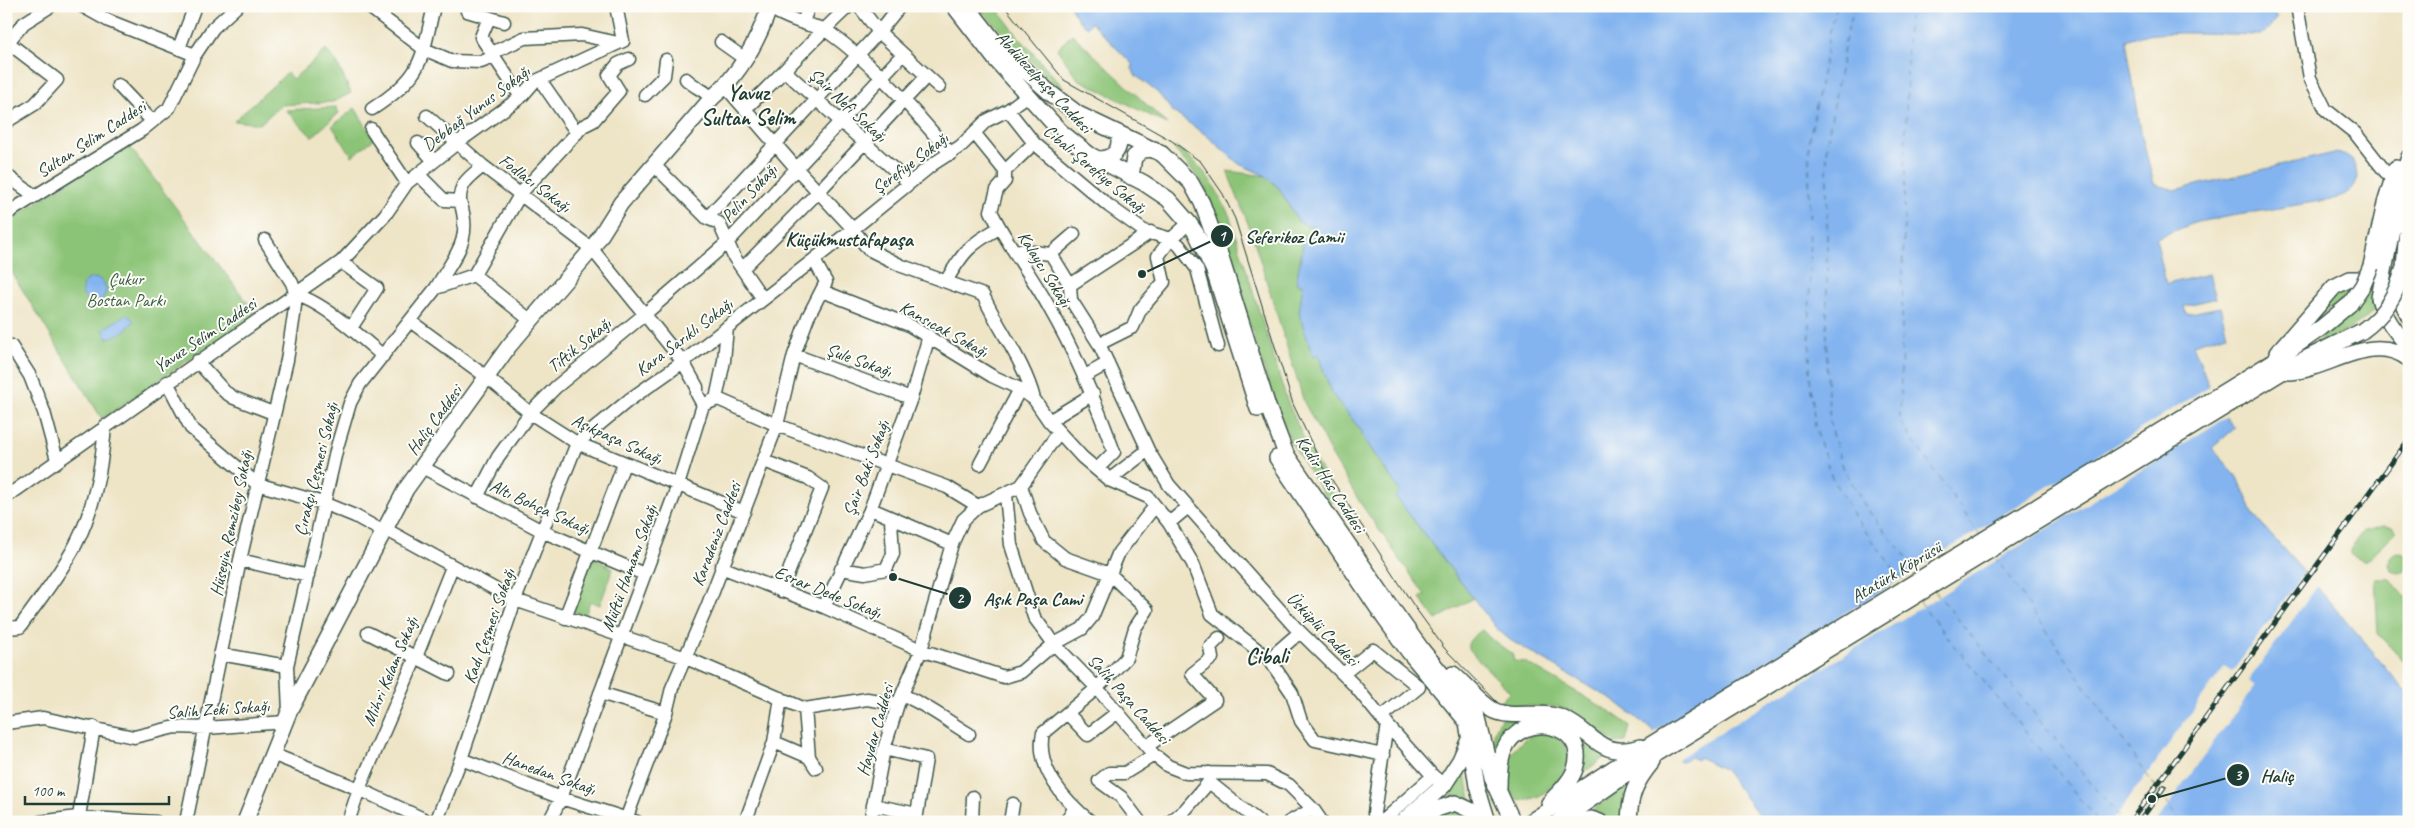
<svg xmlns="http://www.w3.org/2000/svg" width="2415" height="828" viewBox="0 0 2415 828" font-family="Caveat,sans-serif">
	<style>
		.green { fill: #8cc477; stroke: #568056 }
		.water { fill: #83b4ef; stroke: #517892 }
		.pier { fill: #eee4c6 }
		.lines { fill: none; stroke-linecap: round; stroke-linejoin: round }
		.ferry { stroke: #3d616c; stroke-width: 1; stroke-dasharray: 6 5; stroke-linecap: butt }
		.minor-casing { stroke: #3e564a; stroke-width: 15 }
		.major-casing { stroke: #3e564a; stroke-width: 18 }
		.minor { stroke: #fff; stroke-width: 12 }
		.major { stroke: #fff; stroke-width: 15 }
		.tram { stroke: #1f3d34; stroke-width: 1 }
		.rail-casing { stroke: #1f3d34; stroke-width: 5 }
		.rail { stroke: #fdfcf7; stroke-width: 3; stroke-dasharray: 9; stroke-linecap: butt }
		.major-bridge-casing { stroke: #3e564a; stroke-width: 18; stroke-linecap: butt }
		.major-bridge { stroke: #fff; stroke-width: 15 }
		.labels { text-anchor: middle; stroke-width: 4; stroke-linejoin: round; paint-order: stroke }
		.street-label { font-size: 18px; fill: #1f3d34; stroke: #fdfcf7 }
		.park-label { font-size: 18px; fill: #3a5f45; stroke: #fdfcf7 }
		.quarter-label { font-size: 20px; font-weight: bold; fill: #1f3d34; stroke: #fdfcf7 }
		.district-label { font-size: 22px; font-weight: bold; fill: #1f3d34; stroke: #fdfcf7 }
		.leader { fill: none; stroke: #1f3d34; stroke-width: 2 }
		.callout-dot { fill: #1f3d34; stroke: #fdfcf7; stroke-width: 2 }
		.mark-label { font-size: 15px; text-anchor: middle; font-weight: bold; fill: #fff }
		.callout-label { font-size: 19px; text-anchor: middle; font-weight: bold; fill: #1f3d34; stroke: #fdfcf7; stroke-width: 4; stroke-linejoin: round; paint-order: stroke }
	</style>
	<rect width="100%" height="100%" fill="#fdfcf7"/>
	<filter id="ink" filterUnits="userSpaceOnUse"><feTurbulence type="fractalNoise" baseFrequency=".02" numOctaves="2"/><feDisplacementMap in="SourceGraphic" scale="10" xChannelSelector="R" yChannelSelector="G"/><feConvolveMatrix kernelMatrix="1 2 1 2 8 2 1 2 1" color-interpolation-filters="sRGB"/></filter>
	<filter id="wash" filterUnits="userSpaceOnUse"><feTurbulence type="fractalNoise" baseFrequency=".0096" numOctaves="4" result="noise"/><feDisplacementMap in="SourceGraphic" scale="20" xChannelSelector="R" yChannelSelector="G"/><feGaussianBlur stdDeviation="1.12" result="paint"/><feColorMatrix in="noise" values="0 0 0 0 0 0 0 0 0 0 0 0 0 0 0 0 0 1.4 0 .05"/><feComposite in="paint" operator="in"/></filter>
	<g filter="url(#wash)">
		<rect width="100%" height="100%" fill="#eee4c6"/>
		<path class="green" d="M980 6H995L1018 36 1064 88H1058L985 15Z
			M1072 34 1167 124 1078 79 1057 49Z
			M326 50 337 63 351 93 333 102 281 105 260 124 234 121 287 73 293 79Z
			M336 107 339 113 312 137 286 110Z
			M355 108 374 139 352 156 332 126Z
			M127 143 256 314 102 419 6 263V223Z
			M1175 147C1204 165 1216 187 1230 217L1287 401 1308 448 1328 482 1335 500 1330 504 1291 443 1270 388 1212 205 1203 183 1174 149Z
			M1227 171 1266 176 1279 188 1298 221 1313 224 1314 236 1299 313 1313 357 1318 354 1332 394 1364 434 1362 435 1400 491 1395 496 1473 598 1436 620 1420 598 1425 595 1361 504 1331 454 1304 402 1251 231Z
			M2354 284 2343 299 2312 322 2330 296Z
			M2373 284 2377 306 2363 321 2350 329 2307 349 2352 314Z
			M2383 526 2392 527 2397 531 2366 561 2350 554V550L2362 532Z
			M2389 563a10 10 0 1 1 20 0a10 10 0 1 1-20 0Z
			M588 556 613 568 600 605 590 601 585 616 567 610Z
			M2375 579H2390L2409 601V671L2406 667V664L2378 634Z
			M1482 630 1490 638 1512 654 1514 661 1525 662 1611 712 1630 726 1626 742 1615 743 1567 710 1559 707 1497 705 1510 692 1468 649C1466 640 1476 635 1482 630Z
			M1501 718 1532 719 1494 756V732Z
			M1538 733C1557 732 1574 747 1567 767 1563 779 1547 792 1537 797 1531 800 1523 799 1517 800 1495 778 1510 741 1538 733Z
			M1575 735 1608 755 1580 775Z
			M1461 771H1464L1472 802 1463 797 1444 795Z
			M1630 783 1623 822H1609L1587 814Z
			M1451 811 1465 816 1471 822H1434Z"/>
		<path class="water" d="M1070 6 2274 7 2277 17 2272 25 2262 35C2230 35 2152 28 2126 40L2142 137 2154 184 2175 190 2334 153 2344 154 2352 159C2361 180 2358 188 2338 198L2197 222 2156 238 2166 284 2209 274 2216 298 2184 306 2186 314 2220 307 2227 334 2193 344 2217 407 2235 428 2212 448 2238 477 2254 516 2304 572 2409 695V822H1764L1725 770 1699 757 1697 760 1690 757 1680 762 1669 743 1616 702 1510 640 1496 628 1395 496 1400 491 1361 434 1363 433 1332 394 1318 354 1313 357 1299 313 1303 285 1296 283 1304 239 1314 235 1313 225 1308 226 1298 221 1279 188 1266 176 1239 164 1206 135 1173 112 1158 93 1135 75 1132 68 1133 65 1091 22 1087 27 1079 21Z
			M82 290a12 12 0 1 1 24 0a12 12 0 1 1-24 0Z
			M127 314 134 321C126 331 120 335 107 338L103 329Z"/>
		<path class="pier" d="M2211 385 2219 406 2228 416 1676 760 1667 745 1653 733Z
			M2306 570 2319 584 2248 681 2255 686 2156 822H2112L2225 666 2233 671Z"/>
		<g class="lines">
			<path class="ferry" d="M1837 6 1832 21 1809 143 1810 376 1815 427 1831 475 1854 516 1903 581
				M1856 6 1847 31 1827 142V378L1830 424 1843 467 1867 509 1918 571
				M1913 6 1908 23 1900 422 1980 535
				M1995 557 2180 822
				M1935 591 2102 797 2125 822
				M1919 602 2099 822"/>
		</g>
	</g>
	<g filter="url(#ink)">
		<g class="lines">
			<defs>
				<path id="minor" d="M82 6 109 21 195 55
					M368 6 424 49 452 61 481 62 494 57
					M768 6C778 15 797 21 809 25 815 27 822 27 827 31 876 66 913 109 951 154
					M859 6 879 32 939 87
					M2297 6 2310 78 2326 110 2355 133 2392 180
					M467 11 504 22
					M489 18 481 37 521 97
					M803 22 809 6
					M6 41 57 80 35 104 6 122
					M8 42 24 23 51 6
					M721 42 745 59
					M179 48 195 6
					M492 53 524 38 582 35 618 43
					M786 72 909 183
					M686 79C694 87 704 90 712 98
					M118 85 152 121
					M725 86 796 168 853 229 868 249 902 266 983 295C999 330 1025 363 1034 399
					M545 87 577 133
					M645 95 664 76 666 60
					M372 109C423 76 421 62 434 6
					M745 109C781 76 813 39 849 6
					M1008 110 1034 143 1109 206 1144 231 1171 239 1179 245 1197 269 1218 346
					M427 116 483 166 592 249 683 362 697 387V394L703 405
					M371 129 407 183
					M975 134 1005 171V181L997 190 991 211C1007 245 1032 275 1050 309 1076 354 1096 402 1114 452L1098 468 1104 474
					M418 143 434 161
					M654 165 707 218 719 223 734 257 763 299
					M1005 171 1034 143
					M418 174 444 200 460 201C473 241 455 255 436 288
					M6 175 35 196
					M460 201C459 183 470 177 483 166
					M6 214 142 130 169 108 195 55 213 28 237 6
					M707 218 879 32 900 6
					M1014 250 1051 254 1070 285 1071 300 1099 344 1148 450 1169 485 1294 626 1355 686 1381 718 1433 776 1444 785
					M1051 254 1074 234
					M341 262 377 288 351 328
					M743 268 819 191 927 76
					M474 275 530 320
					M946 281C964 251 969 245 999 228
					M1070 285 1151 232
					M822 291 909 325 992 376 1020 389 1034 399 1049 421 1082 457 1109 480 1148 497 1169 523 1193 564 1212 614 1269 659 1292 693 1301 721 1315 740 1383 755
					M296 295C323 302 361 337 383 356
					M410 321 488 378 530 413 577 443 744 512
					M6 344 11 346 30 376 44 412 57 460
					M1099 344 1133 327 1140 310 1164 282 1158 256 1171 239 1189 223
					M794 355 911 398
					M197 361 225 392 234 398 273 413
					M1085 376 1108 363
					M167 382 191 428 257 484 323 503 355 516 384 532
					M708 403 718 399 777 425 947 487 978 506
					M1049 421 1093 394
					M764 461 808 478 822 488 781 591
					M980 464 1020 389
					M422 467 544 532 644 574
					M1109 480 1148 450
					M1021 486 1030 513 1044 541 1065 558 1110 574 1147 610 1135 628 1126 658 1097 688 1043 733C1035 768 1065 801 1091 822
					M1006 495 1011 545 1034 617 1054 644 1097 688 1154 755 1168 766 1186 773 1267 774 1289 785 1313 809 1322 822
					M6 497 341 262 385 215 407 183 457 143 521 97 534 82 623 41 616 6
					M477 497 498 457 530 413 556 387 645 314 728 242 903 54
					M871 509 952 544
					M1169 523 1188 507
					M385 529 515 600 686 658 805 709 867 699 898 704
					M240 560 308 576
					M721 567 824 607 921 650 1004 677 1021 672 1054 644 1082 629 1092 617 1119 552 1155 506
					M841 569 865 573 886 569 893 554 891 520
					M824 607 870 510 911 398 929 336
					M565 618 624 464
					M6 628 20 627C39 600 61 573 76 544 94 509 102 465 105 426
					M368 633 449 674
					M220 654 287 666
					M1269 659 1300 632
					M1343 674 1373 650 1419 687 1381 718
					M600 693 666 713
					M902 695C926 704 947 721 969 734
					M805 709 809 757
					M289 712 287 666 337 447 350 403 360 384 436 288 474 275 521 193 583 126 593 121 619 91 609 75 618 64 629 59
					M1067 713 1088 735 1118 712
					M6 723 43 718 134 737 175 727 207 728 285 722
					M774 742 809 757 816 768
					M1147 746 1215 700 1192 674 1212 658 1210 647 1219 638
					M272 754 359 789 430 822
					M461 759 561 798 637 822
					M1209 773V782L1259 822
					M873 805 917 814 926 759 884 749
					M746 820 774 742 781 698
					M40 822 77 817 156 822
					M78 822 94 727
					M186 822 240 560 287 360 294 315 296 295 292 283 265 240
					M348 822 359 789 416 657 452 567
					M436 822 461 759 515 600 577 443 629 400 683 362 853 229 933 164 961 146 986 121 1008 110 1028 95
					M549 822 561 798 678 485 703 405 716 399 724 361 727 327
					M625 822 666 713 672 688 707 607 777 425 794 355 808 317 826 282 814 260
					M870 822 884 749 898 704 921 650 952 544 963 520 978 506 1021 486 1059 432
					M972 822 973 797
					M1010 822 1013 804
					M1066 822 1074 809
					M1140 822 1121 797 1099 781 1109 773H1125L1154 755
					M1170 822 1185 810 1209 782
					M1289 822 1313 809
					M1375 822 1374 813 1387 724
					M1381 822 1433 776"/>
				<path id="major" d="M954 6 995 59 1060 131 1090 155 1144 183 1168 199 1189 223 1196 233 1214 271 1258 409
					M967 6 999 47 1049 92 1078 114 1162 154 1191 183 1202 203 1215 239 1268 407 1286 454 1396 614 1422 650 1478 718 1492 777 1513 822
					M2409 157 2401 181 2379 298C2384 318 2396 332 2409 347
					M1097 159C1114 159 1122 150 1118 133
					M1131 177 1134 157 1143 150 1154 149
					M2371 266 2385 204 2396 168
					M2404 267 2409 206
					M2402 302 2409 316
					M2277 353 2334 287 2350 279H2357
					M2290 372C2330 369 2372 331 2409 359
					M1277 458 1385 619 1409 652 1467 722 1477 786 1488 822
					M1453 674C1466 685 1479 702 1493 710 1512 720 1540 709 1562 718 1594 731 1598 760 1640 747
					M1499 788C1499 776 1499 762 1504 750 1522 709 1590 723 1575 769 1571 782 1558 793 1549 803
					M245 822 289 712 406 489 509 346 592 249 621 203 712 98C740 74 758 41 770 6
					M1402 822 1444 785 1460 760 1470 737
					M1419 822 1437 809 1455 803 1470 810 1480 822
					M1530 822 1637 753 2274 361 2321 328 2350 304
					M1558 822 1650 758 2295 364 2362 331
					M1576 822 1591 819 1600 822
					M1629 822C1630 794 1635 783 1652 762"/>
			</defs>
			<use href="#minor" class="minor-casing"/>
			<use href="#major" class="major-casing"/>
			<use href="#minor" class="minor"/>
			<use href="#major" class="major"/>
			<path class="tram" d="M1004 6 1064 80 1172 141 1201 162 1223 194 1235 219 1293 404 1321 463 1414 606 1445 649 1498 703"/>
			<defs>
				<path id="rail" d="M2130 822 2409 439
					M2139 822 2164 787"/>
			</defs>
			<use href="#rail" class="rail-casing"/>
			<use href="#rail" class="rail"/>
			<defs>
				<path id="major-bridge" d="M2350 304 2363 285 2371 266
					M2362 331C2385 315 2397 294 2404 267"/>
			</defs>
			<use href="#major-bridge" class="major-bridge-casing"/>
			<use href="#major-bridge" class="major-bridge"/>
		</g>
	</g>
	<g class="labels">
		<g class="street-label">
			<text transform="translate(1044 82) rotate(47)" y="6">Abdülezelpaşa Caddesi</text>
			<text transform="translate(848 105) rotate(43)" y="6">Şair Nefi Sokağı</text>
			<text transform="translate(476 108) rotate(-37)" y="6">Debbağ Yunus Sokağı</text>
			<text transform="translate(91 139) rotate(-33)" y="6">Sultan Selim Caddesi</text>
			<text transform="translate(910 163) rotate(-37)" y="6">Şerefiye Sokağı</text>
			<text transform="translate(1095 169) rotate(40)" y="6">Cibali Şerefiye Sokağı</text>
			<text transform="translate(535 183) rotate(37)" y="6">Fodlacı Sokağı</text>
			<text transform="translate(749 193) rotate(-47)" y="6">Pelin Sokağı</text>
			<text transform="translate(1045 269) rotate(58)" y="6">Kalaycı Sokağı</text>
			<text transform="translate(944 329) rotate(29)" y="6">Kansıcak Sokağı</text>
			<text transform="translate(205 335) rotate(-34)" y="6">Yavuz Selim Caddesi</text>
			<text transform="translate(684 337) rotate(-37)" y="6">Kara Sarıklı Sokağı</text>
			<text transform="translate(579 345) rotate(-39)" y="6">Tiftik Sokağı</text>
			<text transform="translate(859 360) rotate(20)" y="6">Şule Sokağı</text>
			<text transform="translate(434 420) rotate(-54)" y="6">Haliç Caddesi</text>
			<text transform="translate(617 439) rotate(25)" y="6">Aşıkpaşa Sokağı</text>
			<text transform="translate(866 468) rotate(-69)" y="6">Şair Baki Sokağı</text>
			<text transform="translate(316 469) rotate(-76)" y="6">Çırakçı Çeşmesi Sokağı</text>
			<text transform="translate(1331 484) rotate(57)" y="6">Kadir Has Caddesi</text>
			<text transform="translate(540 507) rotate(25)" y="6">Altı Bohça Sokağı</text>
			<text transform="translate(231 523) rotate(-78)" y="6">Hüseyin Remzibey Sokağı</text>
			<text transform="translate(716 534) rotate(-69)" y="6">Karadeniz Caddesi</text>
			<text transform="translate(629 568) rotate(-70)" y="6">Müftü Hamamı Sokağı</text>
			<text transform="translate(1896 572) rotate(-31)" y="6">Atatürk Köprüsü</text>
			<text transform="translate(828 592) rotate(22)" y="6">Esrar Dede Sokağı</text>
			<text transform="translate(489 626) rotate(-70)" y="6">Kadı Çeşmesi Sokağı</text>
			<text transform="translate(1323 629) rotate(46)" y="6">Üsküplü Caddesi</text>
			<text transform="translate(390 671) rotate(-67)" y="6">Mihri Kelam Sokağı</text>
			<text transform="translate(1129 699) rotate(48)" y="6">Salih Paşa Caddesi</text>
			<text transform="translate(218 709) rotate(-4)" y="6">Salih Zeki Sokağı</text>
			<text transform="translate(875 730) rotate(-74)" y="6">Haydar Caddesi</text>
			<text transform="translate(549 773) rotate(20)" y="6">Hanedan Sokağı</text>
		</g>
		<g class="park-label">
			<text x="126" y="285">Çukur<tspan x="126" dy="21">Bostan Parkı</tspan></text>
		</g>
		<g class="quarter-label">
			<text x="849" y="246">Küçükmustafapaşa</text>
		</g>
		<g class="district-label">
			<text x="748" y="100">Yavuz<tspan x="748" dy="25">Sultan Selim</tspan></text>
			<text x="1267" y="664">Cibali</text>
		</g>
	</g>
	<path class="leader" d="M1142 274L1222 236M893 577L960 598M2152 799L2238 775"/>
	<g class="callout-dot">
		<circle cx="1142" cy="274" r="5"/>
		<circle cx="893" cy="577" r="5"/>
		<circle cx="2152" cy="799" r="5"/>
		<circle cx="1222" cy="236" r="12"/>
		<circle cx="960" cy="598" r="12"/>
		<circle cx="2238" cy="775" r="12"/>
	</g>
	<g class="mark-label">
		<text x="1222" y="241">1</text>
		<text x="960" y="603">2</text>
		<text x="2238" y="780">3</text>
	</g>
	<g class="callout-label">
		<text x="1294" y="243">Seferikoz Camii</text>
		<text x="1033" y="605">Aşık Paşa Cami</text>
		<text x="2277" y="782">Haliç</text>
	</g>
	<rect width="2415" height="828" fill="none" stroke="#fdfcf7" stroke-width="25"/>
	<path d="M25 796v8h144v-8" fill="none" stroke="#1f3d34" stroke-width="2.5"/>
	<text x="32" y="796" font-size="15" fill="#1f3d34" stroke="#fdfcf7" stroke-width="4" paint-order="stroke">100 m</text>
</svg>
